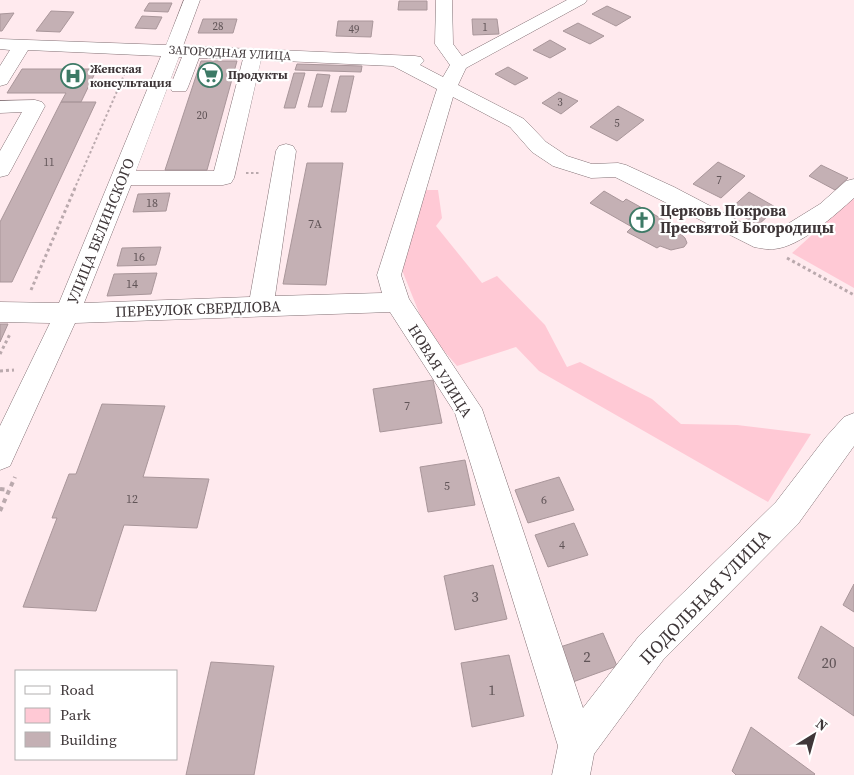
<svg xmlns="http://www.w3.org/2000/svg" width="854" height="775" viewBox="0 0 854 775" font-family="'Source Serif 4',serif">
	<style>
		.green { fill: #ffc9d5 }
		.building { fill: #c4b0b4; stroke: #a9969a }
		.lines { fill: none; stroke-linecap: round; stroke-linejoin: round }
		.minor-casing { stroke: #837175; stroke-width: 1 }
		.path-far2 { stroke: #baa9ad; stroke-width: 2; stroke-dasharray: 2.5 2.5; stroke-linecap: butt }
		.path-far1 { stroke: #baa9ad; stroke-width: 3; stroke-dasharray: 3 3; stroke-linecap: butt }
		.path { stroke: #baa9ad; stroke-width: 4; stroke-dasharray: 4.5 4.5; stroke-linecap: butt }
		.minor { fill: #fff; fill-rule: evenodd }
		.labels { text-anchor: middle; stroke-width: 4.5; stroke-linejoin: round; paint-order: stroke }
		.far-number-label { font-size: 11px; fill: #605457 }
		.far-street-label { font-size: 12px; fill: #3e3638; stroke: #fff }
		.far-poi-label { font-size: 12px; font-weight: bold; fill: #3e3638; stroke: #fff; text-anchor: start }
		.number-label { font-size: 12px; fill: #605457 }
		.poi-label { font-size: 15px; font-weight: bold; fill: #3e3638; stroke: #fff; text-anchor: start }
		.street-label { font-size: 15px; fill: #3e3638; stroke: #fff }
		.near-number-label { font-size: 15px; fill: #605457 }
		.near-street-label { font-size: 18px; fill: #3e3638; stroke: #fff }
	</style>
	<rect width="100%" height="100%" fill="#ffeaee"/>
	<path class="green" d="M420 190H438L442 218 436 226 482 283 497 276 545 325 567 367 580 362 652 399 681 424 737 425 811 434 768 502 539 371 516 347 457 366 426 330 402 270Z
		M854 197V288L792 253Z"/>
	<path class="building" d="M399 1H427V10H398Z
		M149 3H172L168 12 144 11Z
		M607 6 631 17 616 26 592 14Z
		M51 11 74 12 60 32 36 31Z
		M14 13 2 31H0V14Z
		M142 16 162 17 156 29 135 28Z
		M203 19H237L233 33H198Z
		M472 19H497L499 34 473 35Z
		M338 21H373L371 37 336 36Z
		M578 23 604 36 590 44 563 31Z
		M550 40 566 49 550 58 533 50Z
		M201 61H237L207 170H165Z
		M297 64 362 66 361 72 295 70Z
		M508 67 528 78 515 85 495 74Z
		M22 69H97L81 102H61L66 93H7Z
		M294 73H305L295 108H284Z
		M317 74 330 75 322 107H308Z
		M340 76H354L346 112H331Z
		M559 92 578 101 561 114 542 103Z
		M61 102H96L12 282H0V222Z
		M618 106 644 120 617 141 590 127Z
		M718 162 745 176 721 198 693 184Z
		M307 163H343L326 285 283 284Z
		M821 165 848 178 835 190 809 176Z
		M604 191 623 202 626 199 644 209 641 211 646 214 648 211 678 228 676 230 685 238 687 243 684 247 671 250 660 246 657 248 627 232 632 227 590 203Z
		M749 192 777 208 758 225 730 209Z
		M170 193 166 211 133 212 138 194Z
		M161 247 156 265 117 266 122 248Z
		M157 273 151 294 107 296 114 274Z
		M0 324H8L0 342Z
		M433 380 442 423 380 432 373 389Z
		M102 404 165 406 143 477 209 479 197 528 124 525 96 611 23 607 57 518H52L69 474H76Z
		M465 460 475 505 428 512 420 467Z
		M559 477 574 510 528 523 515 490Z
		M574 523 588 555 548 567 535 535Z
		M493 565 507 619 455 630 444 576Z
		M854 584V612L843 605Z
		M821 626 854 648V716L798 678Z
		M603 633 617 666 570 683 557 648Z
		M509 655 524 716 472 727 461 663Z
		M211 662 274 666 254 775H186Z
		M751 727 815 774 814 775H736L732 771Z"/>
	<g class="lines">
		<defs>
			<path id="minor" d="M184 0H200L183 46 415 56 421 57 424 61 420 65 443 77 450 65 435 44 436 0H452L453 44 462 56 567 0H587L585 3 466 68 458 85 524 119 546 142 567 156 592 164 618 163 626 165 674 187 758 231 773 233 820 204 846 181 854 179V198C835 215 800 247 774 249 768 250 760 248 754 247L615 177 591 178 553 166 532 152 510 127 453 97 401 275 409 299 482 409 583 708 639 636 776 502 826 437 844 417 854 413V446L798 524 663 660 594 754 590 775H552L558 746 455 413 390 312 75 323 10 466 0 470V426L50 323 0 322V302L59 303 161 56 28 50 7 84 0 86V66L10 50 0 49V39L166 45ZM179 57H182L170 87 172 91H186L188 87 199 58 243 59 214 171H136ZM261 60 393 66 437 89 377 275 382 293 275 296 296 151 293 146 286 144 279 146 276 151 250 297 84 303 131 185H223L231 183 234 178Z
				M35 100 42 102 45 106 11 170 8 175 0 177V151L22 112 0 113V101Z"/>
		</defs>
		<use href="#minor" class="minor-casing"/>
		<path class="path-far2" d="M246 173H260
			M74 190 128 66"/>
		<path class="path-far1" d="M787 258 854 295
			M31 290 75 188
			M0 354 10 334
			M0 371 14 370"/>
		<path class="path" d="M0 489 9 490
			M0 511 15 477"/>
		<use href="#minor" class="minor"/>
	</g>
	<defs>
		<symbol id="supermarket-ring" viewBox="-11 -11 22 22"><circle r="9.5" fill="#fff" stroke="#3d7a66" stroke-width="1.5"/><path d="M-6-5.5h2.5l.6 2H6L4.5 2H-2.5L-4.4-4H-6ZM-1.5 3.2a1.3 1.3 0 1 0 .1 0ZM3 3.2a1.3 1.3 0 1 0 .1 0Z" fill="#3d7a66"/></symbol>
		<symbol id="hospital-ring" viewBox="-11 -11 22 22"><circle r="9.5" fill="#fff" stroke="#3d7a66" stroke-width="1.5"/><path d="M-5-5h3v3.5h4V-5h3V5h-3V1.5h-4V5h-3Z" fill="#3d7a66"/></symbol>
		<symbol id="church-ring" viewBox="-11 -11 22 22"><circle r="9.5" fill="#fff" stroke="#3d7a66" stroke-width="1.5"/><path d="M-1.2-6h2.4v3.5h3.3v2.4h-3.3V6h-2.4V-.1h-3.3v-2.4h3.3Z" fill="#3d7a66"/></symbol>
	</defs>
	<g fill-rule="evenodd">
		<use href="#supermarket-ring" x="196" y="61" width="28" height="28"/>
		<use href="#hospital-ring" x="59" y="62" width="28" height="28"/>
		<use href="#church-ring" x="628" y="206" width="28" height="28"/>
	</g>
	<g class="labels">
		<g class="far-number-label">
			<text x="218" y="30">28</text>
			<text x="485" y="31">1</text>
			<text x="354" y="33">49</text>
			<text x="560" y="106">3</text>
			<text x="202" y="119">20</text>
			<text x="617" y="127">5</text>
			<text x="49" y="166">11</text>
			<text x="719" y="184">7</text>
		</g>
		<g class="far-street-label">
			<text transform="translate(230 53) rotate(3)" y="4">ЗАГОРОДНАЯ УЛИЦА</text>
		</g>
		<g class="far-poi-label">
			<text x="90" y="73">Женская<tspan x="90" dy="14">консультация</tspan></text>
			<text x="228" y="79">Продукты</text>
		</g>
		<g class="number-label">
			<text x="152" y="207">18</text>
			<text x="315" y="228">7А</text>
			<text x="139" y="261">16</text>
			<text x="132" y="288">14</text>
			<text x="407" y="410">7</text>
			<text x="447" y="490">5</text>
			<text x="132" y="503">12</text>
			<text x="544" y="504">6</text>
			<text x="562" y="549">4</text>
		</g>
		<g class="poi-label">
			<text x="660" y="216">Церковь Покрова<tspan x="660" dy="17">Пресвятой Богородицы</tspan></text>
		</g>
		<g class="street-label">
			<text transform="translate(101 231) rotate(-68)" y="5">УЛИЦА БЕЛИНСКОГО</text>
			<text transform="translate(198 309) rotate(-2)" y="5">ПЕРЕУЛОК СВЕРДЛОВА</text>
			<text transform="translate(440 371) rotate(58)" y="5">НОВАЯ УЛИЦА</text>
		</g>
		<g class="near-number-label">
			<text x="475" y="602">3</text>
			<text x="587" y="662">2</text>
			<text x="829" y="668">20</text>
			<text x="492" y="695">1</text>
		</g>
		<g class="near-street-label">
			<text transform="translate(705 597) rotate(-46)" y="6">ПОДОЛЬНАЯ УЛИЦА</text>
		</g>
	</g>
	<rect x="15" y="670" width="162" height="90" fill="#ffffff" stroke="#b2afaf"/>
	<rect x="25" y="686" width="25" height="8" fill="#ffffff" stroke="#b2afaf"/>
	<text x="60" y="695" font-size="15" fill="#3e3638">Road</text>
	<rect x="25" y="708" width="25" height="15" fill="#ffc9d5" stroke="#b2afaf"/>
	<text x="60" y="720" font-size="15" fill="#3e3638">Park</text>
	<rect x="25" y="732" width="25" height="15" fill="#c4b0b4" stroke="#b2afaf"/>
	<text x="60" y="745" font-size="15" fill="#3e3638">Building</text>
	<g transform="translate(814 735) rotate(37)" stroke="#ffffff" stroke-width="4" paint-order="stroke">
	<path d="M0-4L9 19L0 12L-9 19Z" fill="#3e3638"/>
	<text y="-8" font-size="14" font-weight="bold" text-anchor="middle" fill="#3e3638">N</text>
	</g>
</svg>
